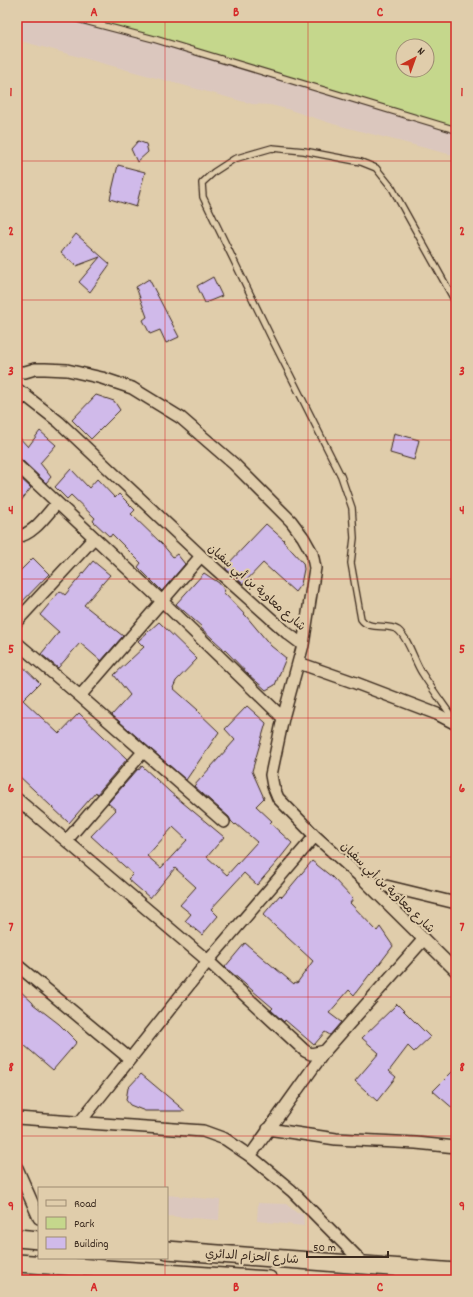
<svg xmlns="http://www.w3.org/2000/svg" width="473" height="1297" viewBox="0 0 473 1297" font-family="Dekko,'Playpen Sans Arabic',sans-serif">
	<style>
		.built { fill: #dbc7be; fill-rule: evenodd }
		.green { fill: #c5d78c; stroke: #808055; fill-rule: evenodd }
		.building { fill: #d0baea; stroke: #3b2a1e; fill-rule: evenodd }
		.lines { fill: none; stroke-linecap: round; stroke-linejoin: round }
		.service-casing { stroke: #3b2a1e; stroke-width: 8 }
		.minor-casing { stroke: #3b2a1e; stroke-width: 14 }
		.primary-casing { stroke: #3b2a1e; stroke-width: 20 }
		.service { stroke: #e0cdab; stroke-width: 5.5 }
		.minor { stroke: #e0cdab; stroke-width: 11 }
		.primary { stroke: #e0cdab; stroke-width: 17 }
		.grid { fill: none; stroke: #d62828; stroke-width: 1; stroke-opacity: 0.55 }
		.labels { text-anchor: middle; stroke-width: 4; stroke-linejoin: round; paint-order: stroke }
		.street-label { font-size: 12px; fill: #3b2a1e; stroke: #e0cdab }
		.neatline { fill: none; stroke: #d62828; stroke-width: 1.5 }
		.grid-label { font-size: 13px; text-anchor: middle; font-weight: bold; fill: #d62828 }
	</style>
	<rect width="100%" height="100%" fill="#e0cdab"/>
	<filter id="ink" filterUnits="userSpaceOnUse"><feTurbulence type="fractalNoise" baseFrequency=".025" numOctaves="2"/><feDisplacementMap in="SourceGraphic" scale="8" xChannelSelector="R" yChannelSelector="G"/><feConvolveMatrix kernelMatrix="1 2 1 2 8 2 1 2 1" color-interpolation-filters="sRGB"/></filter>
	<g filter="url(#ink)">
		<path class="built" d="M17 17H456V156L333 124 287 109 270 105 252 104 17 40ZM403 46H427V70H403Z
			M167 1195 220 1200 219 1220 167 1216Z
			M258 1203 286 1204 297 1213 303 1214 304 1226 257 1221Z"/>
		<path class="green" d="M69 17H456V132L321 90ZM403 46H427V70H403Z"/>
		<path class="building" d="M138 141 146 144 148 152 137 162 131 149Z
			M118 165 145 172 136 207 110 199Z
			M76 234 110 264 90 292 79 282 100 257 76 266 61 253Z
			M213 277 222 296 205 303 197 286Z
			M149 279 179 337 166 343 160 330 150 334 143 320 147 317 136 287Z
			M96 395 114 401 120 410 91 439 72 420Z
			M40 431 56 445 40 463 51 477 46 483 22 460 17 458V435L28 447Z
			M394 433 419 440 414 460 390 453Z
			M71 469 89 488 97 479 115 498 119 494 135 510 131 514 162 544 173 557 177 554 185 564 162 591 138 567 141 563 112 534 110 537 93 521 95 518 71 495 67 499 55 487Z
			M17 475 31 488 17 506Z
			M266 524 284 540 283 541 303 563 304 569 301 584 295 592 263 563 243 584 226 569V566Z
			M33 558 49 574 17 607V574Z
			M93 561 110 575 84 605 123 636 101 661 80 643 58 668 41 654 59 632 40 615 60 591 65 595Z
			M204 573 219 583 225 591 223 592 246 616 271 646 286 658 275 685 266 690 249 675 226 651 201 628 202 627 176 604Z
			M159 622 197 659 176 681 173 688 198 710 197 711 219 732 186 780 112 715 130 695 114 675 144 647 138 641Z
			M17 661 40 683 23 700 59 734 79 713 127 759 97 794 96 792 69 823 17 774Z
			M247 706 266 723 252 771 264 798 256 806 272 821 270 823 292 843 277 862 257 885 244 873 211 909 218 916 202 935 185 921 191 914 180 905 196 887 175 868 150 898 128 879 133 874 91 836 116 810 108 803 138 769 139 770 142 766 170 792 224 837 207 857 227 875 257 842 236 824 235 825 231 821 229 817 194 786 235 740 225 729ZM173 827 187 840 161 868 147 856Z
			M312 861 332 877 353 899 350 903 377 931 380 927 393 946 371 975 370 974 354 995 349 990 329 1013 341 1022 330 1035 325 1032 314 1045 285 1020 284 1022 271 1010 273 1008 225 967 245 943 294 984 295 982 297 983 313 961 263 915 280 895 282 897Z
			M17 988 33 1003V1004L59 1024 77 1042 53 1070 17 1039Z
			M397 1004 430 1037 414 1052 408 1046 389 1071 396 1077 377 1101 355 1081 379 1053 362 1038Z
			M456 1068V1111L433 1091Z
			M141 1074 185 1111H145L130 1105 126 1100 128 1088Z"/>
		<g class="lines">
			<defs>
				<path id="service" d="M70 17 154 39 456 130
					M455 721C444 705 432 689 422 673 414 661 409 639 398 630 387 623 369 631 361 619L351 563 354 538 352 508 341 476 271 337 203 197 202 183 214 172 234 159 272 148 304 151 361 162 376 168 392 188 456 303"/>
				<path id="minor" d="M17 372H25L35 369H45L67 370 102 378 132 388 181 418 234 464 291 521 303 537 312 553 315 568 303 645
					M17 389 59 422 201 556 287 633 303 645 283 718 271 775 273 786 278 798 315 836 365 881 456 971
					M17 403 25 394
					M17 465 163 602 283 718
					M17 537C34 534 46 515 57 503
					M17 621 94 538
					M17 643 80 696 224 822
					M299 663 353 682 437 714 456 724
					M80 696 201 556
					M17 799 208 961 305 1051 311 1054 325 1051 424 939
					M67 840 143 752
					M365 881 456 903
					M17 965 130 1059
					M17 1118 203 1131 225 1139 250 1156 292 1191 365 1265
					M80 1122 208 961 315 836
					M268 1129 336 1139 416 1143 456 1147
					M250 1156 325 1051
					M17 1168 39 1218"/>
				<path id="primary" d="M17 1238 39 1240
					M167 1250 456 1272
					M17 1263 269 1280"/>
			</defs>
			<use href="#service" class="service-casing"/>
			<use href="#minor" class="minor-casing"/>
			<use href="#primary" class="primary-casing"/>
			<use href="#service" class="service"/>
			<use href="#minor" class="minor"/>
			<use href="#primary" class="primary"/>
		</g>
	</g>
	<path class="grid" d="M165 17V1188M308 17V1280M17 161H456M17 300H456M17 440H456M17 579H456M17 718H456M17 857H456M17 997H456M17 1136H456M165 1258V1280"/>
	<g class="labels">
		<g class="street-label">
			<text transform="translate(257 587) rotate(41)" y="4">شارع معاوية بن أبي سفيان</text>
			<text transform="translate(388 887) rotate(44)" y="4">شارع معاوية بن أبي سفيان</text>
			<text transform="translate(252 1256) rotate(4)" y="4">شارع الحزام الدائري</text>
		</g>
	</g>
	<rect width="473" height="1297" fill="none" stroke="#e0cdab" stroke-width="44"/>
	<rect x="38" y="1187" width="130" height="72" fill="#e0cdab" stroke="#9e8c73"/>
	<rect x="46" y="1200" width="20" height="6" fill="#e0cdab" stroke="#9e8c73"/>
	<text x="74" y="1207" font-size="12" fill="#3b2a1e">Road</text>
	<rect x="46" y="1217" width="20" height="12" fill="#c5d78c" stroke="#9e8c73"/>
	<text x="74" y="1227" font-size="12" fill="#3b2a1e">Park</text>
	<rect x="46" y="1237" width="20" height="12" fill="#d0baea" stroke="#9e8c73"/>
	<text x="74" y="1247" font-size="12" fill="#3b2a1e">Building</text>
	<g transform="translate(415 58) rotate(41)"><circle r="19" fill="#e0cdab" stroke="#9e8c73"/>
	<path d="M0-3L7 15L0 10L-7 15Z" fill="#c8321e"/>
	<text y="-6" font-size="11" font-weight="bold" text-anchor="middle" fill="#3b2a1e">N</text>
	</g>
	<path d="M307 1251v6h81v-6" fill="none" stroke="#3b2a1e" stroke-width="2"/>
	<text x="313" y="1251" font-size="12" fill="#3b2a1e" stroke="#e0cdab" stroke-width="3" paint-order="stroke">50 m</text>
	<rect x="22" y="22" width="429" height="1253" class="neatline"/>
	<g class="grid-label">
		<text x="94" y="16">A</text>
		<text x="236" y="16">B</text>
		<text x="380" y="16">C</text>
		<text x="11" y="96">1</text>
		<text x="462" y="96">1</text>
		<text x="11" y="235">2</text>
		<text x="462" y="235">2</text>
		<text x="11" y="375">3</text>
		<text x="462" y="375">3</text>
		<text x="11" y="514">4</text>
		<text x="462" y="514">4</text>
		<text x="11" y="653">5</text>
		<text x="462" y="653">5</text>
		<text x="11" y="792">6</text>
		<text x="462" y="792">6</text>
		<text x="11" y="931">7</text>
		<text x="462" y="931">7</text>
		<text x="11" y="1071">8</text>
		<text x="462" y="1071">8</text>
		<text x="11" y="1210">9</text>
		<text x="462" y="1210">9</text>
		<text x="94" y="1291">A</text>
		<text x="236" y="1291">B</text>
		<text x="380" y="1291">C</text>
	</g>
</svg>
